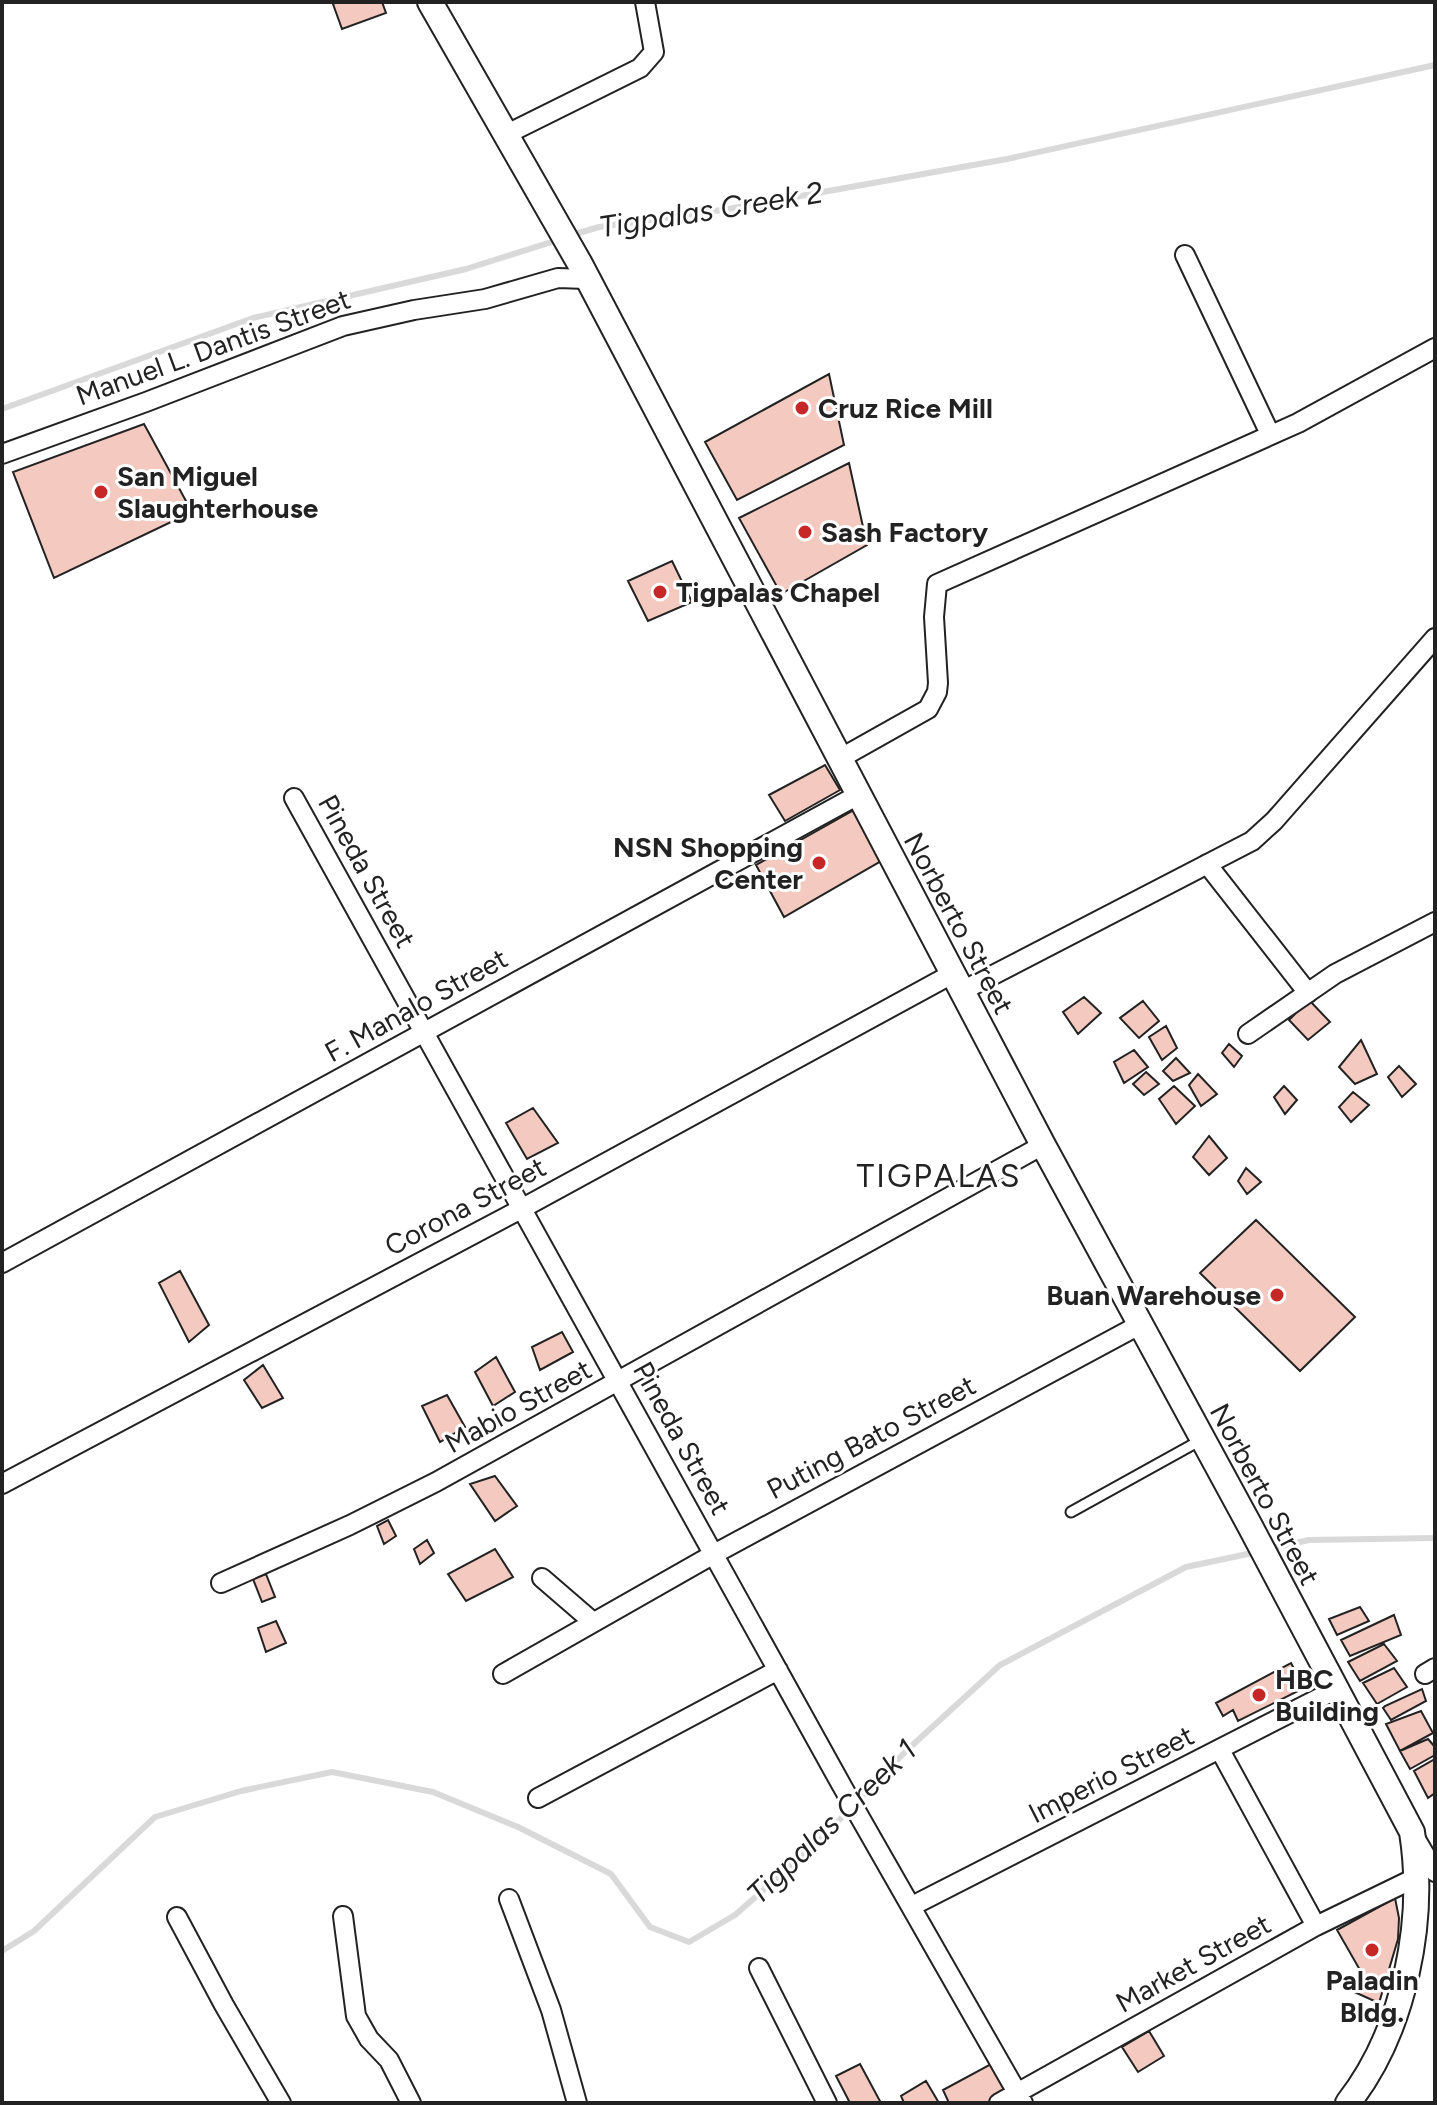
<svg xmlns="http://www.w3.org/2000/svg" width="1437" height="2105" viewBox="0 0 1437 2105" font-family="Figtree,sans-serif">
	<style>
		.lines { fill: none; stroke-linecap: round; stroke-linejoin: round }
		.stream { stroke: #d9d9d9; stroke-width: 6 }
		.building { fill: #f3c9c0; stroke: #222; stroke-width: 2 }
		.service-casing { stroke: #222; stroke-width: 13 }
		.minor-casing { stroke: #222; stroke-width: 22 }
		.secondary-casing { stroke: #222; stroke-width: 28 }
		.service { stroke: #fff; stroke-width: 9 }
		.minor { stroke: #fff; stroke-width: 18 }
		.secondary { stroke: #fff; stroke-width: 24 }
		.poi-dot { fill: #c62828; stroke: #fff; stroke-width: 3 }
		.labels { text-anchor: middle; stroke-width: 6; stroke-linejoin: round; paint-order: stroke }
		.street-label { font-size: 28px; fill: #222; stroke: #fff }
		.poi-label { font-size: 28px; font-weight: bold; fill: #222; stroke: #fff; text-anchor: start }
		.water-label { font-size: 30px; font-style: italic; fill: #222; stroke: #fff }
		.quarter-label { font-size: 32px; letter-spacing: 2px; fill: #222; stroke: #fff }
	</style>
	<rect width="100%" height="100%" fill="#fff"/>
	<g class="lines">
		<path class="stream" d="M572 235 599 227 728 209 1007 159 1435 65
			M2 409 253 318 466 269 561 239
			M1268 1549 1309 1540 1435 1538
			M2 1951 34 1931 155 1817 241 1791 332 1772 433 1792 518 1827 611 1874 650 1927 689 1942 735 1915 816 1844 906 1751 1000 1665 1186 1567 1257 1552"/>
	</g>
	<path class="building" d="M337 2H382L386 13 342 29 333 4Z
		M829 374 844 445 737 500 705 442Z
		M144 424 192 512 54 578 13 472Z
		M849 463 867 545 781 594 739 518Z
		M672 561 692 602 648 621 628 581Z
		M825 765 840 790 785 821 769 795Z
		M854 810 881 861 784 917 756 865Z
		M1084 997 1101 1013 1078 1034 1063 1012Z
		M1309 1000 1330 1022 1308 1040 1289 1020Z
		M1143 1001 1159 1021 1139 1038 1120 1018Z
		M1166 1026 1177 1048 1162 1060 1149 1037Z
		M1361 1040 1377 1074 1355 1084 1339 1067Z
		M1229 1044 1242 1056 1234 1067 1222 1053Z
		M1134 1050 1148 1067 1124 1083 1114 1062Z
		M1176 1058 1190 1073 1173 1081 1163 1071Z
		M1399 1066 1416 1084 1402 1097 1388 1077Z
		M1146 1072 1159 1084 1144 1095 1133 1084Z
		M1146 1072 1159 1084 1144 1095 1133 1084Z
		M1198 1074 1217 1094 1201 1106 1189 1085Z
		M1174 1086 1195 1106 1176 1124 1159 1099Z
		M1284 1086 1297 1100 1285 1114 1274 1097Z
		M1353 1092 1369 1105 1351 1122 1339 1107Z
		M533 1108 558 1143 527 1159 506 1123Z
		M1209 1136 1227 1158 1209 1175 1193 1157Z
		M1246 1168 1261 1182 1247 1194 1238 1181Z
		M1256 1220 1355 1317 1300 1371 1200 1273Z
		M180 1271 209 1325 189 1342 159 1283Z
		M562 1332 573 1352 540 1370 532 1347Z
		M496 1357 515 1392 493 1406 475 1372Z
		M263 1365 283 1398 262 1408 244 1380Z
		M447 1395 465 1427 440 1442 422 1406Z
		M495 1476 517 1506 495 1521 470 1484Z
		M388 1520 396 1536 384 1544 377 1526Z
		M427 1540 434 1553 420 1564 414 1549Z
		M495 1549 513 1577 466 1601 448 1574Z
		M266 1574 275 1597 262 1602 253 1579Z
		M1360 1607 1369 1621 1337 1635 1329 1619Z
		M1394 1615 1401 1635 1350 1656 1341 1640Z
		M276 1621 286 1643 266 1652 258 1628Z
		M1384 1644 1397 1661 1360 1681 1348 1662Z
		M1291 1663 1304 1688 1238 1721 1233 1710 1223 1716 1216 1703Z
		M1394 1668 1407 1687 1377 1704 1363 1683Z
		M1422 1689 1426 1701 1391 1720 1383 1708 1385 1706Z
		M1421 1711 1433 1733 1400 1751 1386 1724Z
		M1428 1739 1435 1747V1755L1410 1769 1400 1751Z
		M1435 1759V1793L1428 1798 1414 1771Z
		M1395 1898 1399 1918 1398 1939 1379 2003 1352 1991 1360 1970 1337 1930Z
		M1149 2031 1164 2056 1138 2072 1122 2047Z
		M860 2064 881 2103H850L836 2076Z
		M991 2064 1006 2093 988 2103H949L943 2090Z
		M926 2081 939 2103H904L901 2096Z"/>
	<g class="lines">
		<defs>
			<path id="service" d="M1071 1512 1201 1440"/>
			<path id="minor" d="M505 135 640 68 654 52 645 2
				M1185 255 1270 434
				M2 454 146 402 343 326 414 310 485 299 558 278 586 279
				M839 759 928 709 937 692 938 683 934 617 937 584 1298 423 1435 348
				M294 798 842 1786 1023 2103
				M1207 864 1308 993
				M962 991 1252 841 1274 821 1435 638
				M1248 1034 1335 974 1435 922
				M2 1263 858 795
				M2 1484 521 1209 952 974
				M542 1578 593 1622
				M221 1583 350 1525 436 1482 1043 1145
				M503 1674 714 1554 1141 1324
				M1425 1674 1435 1668
				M1220 1750 1316 1926
				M538 1798 778 1670
				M1414 1836 1435 1872
				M509 1899 551 2010 577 2103
				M912 1906 1335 1690
				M343 1916 356 2016 369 2039 389 2060 411 2103
				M177 1917 224 2005 281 2103
				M759 1968 827 2103
				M999 2103 1316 1926 1417 1877"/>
			<path id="secondary" d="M430 2 580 264 1043 1145 1250 1526 1412 1832C1426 1921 1405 2030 1348 2103"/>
		</defs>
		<use href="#service" class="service-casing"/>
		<use href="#minor" class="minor-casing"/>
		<use href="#secondary" class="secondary-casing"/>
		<use href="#service" class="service"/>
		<use href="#minor" class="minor"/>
		<use href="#secondary" class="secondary"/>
	</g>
	<g class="poi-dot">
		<circle cx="802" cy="408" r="8"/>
		<circle cx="101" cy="492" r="8"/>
		<circle cx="805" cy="532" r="8"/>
		<circle cx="660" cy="592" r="8"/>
		<circle cx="819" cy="863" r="8"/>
		<circle cx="1277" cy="1295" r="8"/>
		<circle cx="1259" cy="1695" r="8"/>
		<circle cx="1372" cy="1950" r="8"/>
	</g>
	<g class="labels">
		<g class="street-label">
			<text transform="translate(213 347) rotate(-20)" y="10">Manuel L. Dantis Street</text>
			<text transform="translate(367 871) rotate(61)" y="10">Pineda Street</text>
			<text transform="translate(959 923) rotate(62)" y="10">Norberto Street</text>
			<text transform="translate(416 1005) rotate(-29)" y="10">F. Manalo Street</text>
			<text transform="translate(465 1206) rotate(-28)" y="10">Corona Street</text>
			<text transform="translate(518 1406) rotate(-29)" y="10">Mabio Street</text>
			<text transform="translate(871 1437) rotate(-28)" y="10">Puting Bato Street</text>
			<text transform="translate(682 1438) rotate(61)" y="10">Pineda Street</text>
			<text transform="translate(1265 1494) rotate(62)" y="10">Norberto Street</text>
			<text transform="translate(1111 1774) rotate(-27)" y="10">Imperio Street</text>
			<text transform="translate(1193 1963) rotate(-29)" y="10">Market Street</text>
		</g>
		<g class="poi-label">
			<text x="818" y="418">Cruz Rice Mill</text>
			<text x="117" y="486">San Miguel<tspan x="117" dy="32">Slaughterhouse</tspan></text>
			<text x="821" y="542">Sash Factory</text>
			<text x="676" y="602">Tigpalas Chapel</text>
			<text x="803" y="857" text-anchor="end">NSN Shopping<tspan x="803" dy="32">Center</tspan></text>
			<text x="1261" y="1305" text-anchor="end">Buan Warehouse</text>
			<text x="1275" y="1689">HBC<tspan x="1275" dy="32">Building</tspan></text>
			<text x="1372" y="1990" text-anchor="middle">Paladin<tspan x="1372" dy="32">Bldg.</tspan></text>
		</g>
		<g class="water-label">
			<text transform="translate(711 210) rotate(-9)" y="10">Tigpalas Creek 2</text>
			<text transform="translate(832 1822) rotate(-44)" y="10">Tigpalas Creek 1</text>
		</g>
		<g class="quarter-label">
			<text x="939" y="1187">TIGPALAS</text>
		</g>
	</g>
	<rect width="1437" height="2105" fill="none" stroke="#222222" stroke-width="8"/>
</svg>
